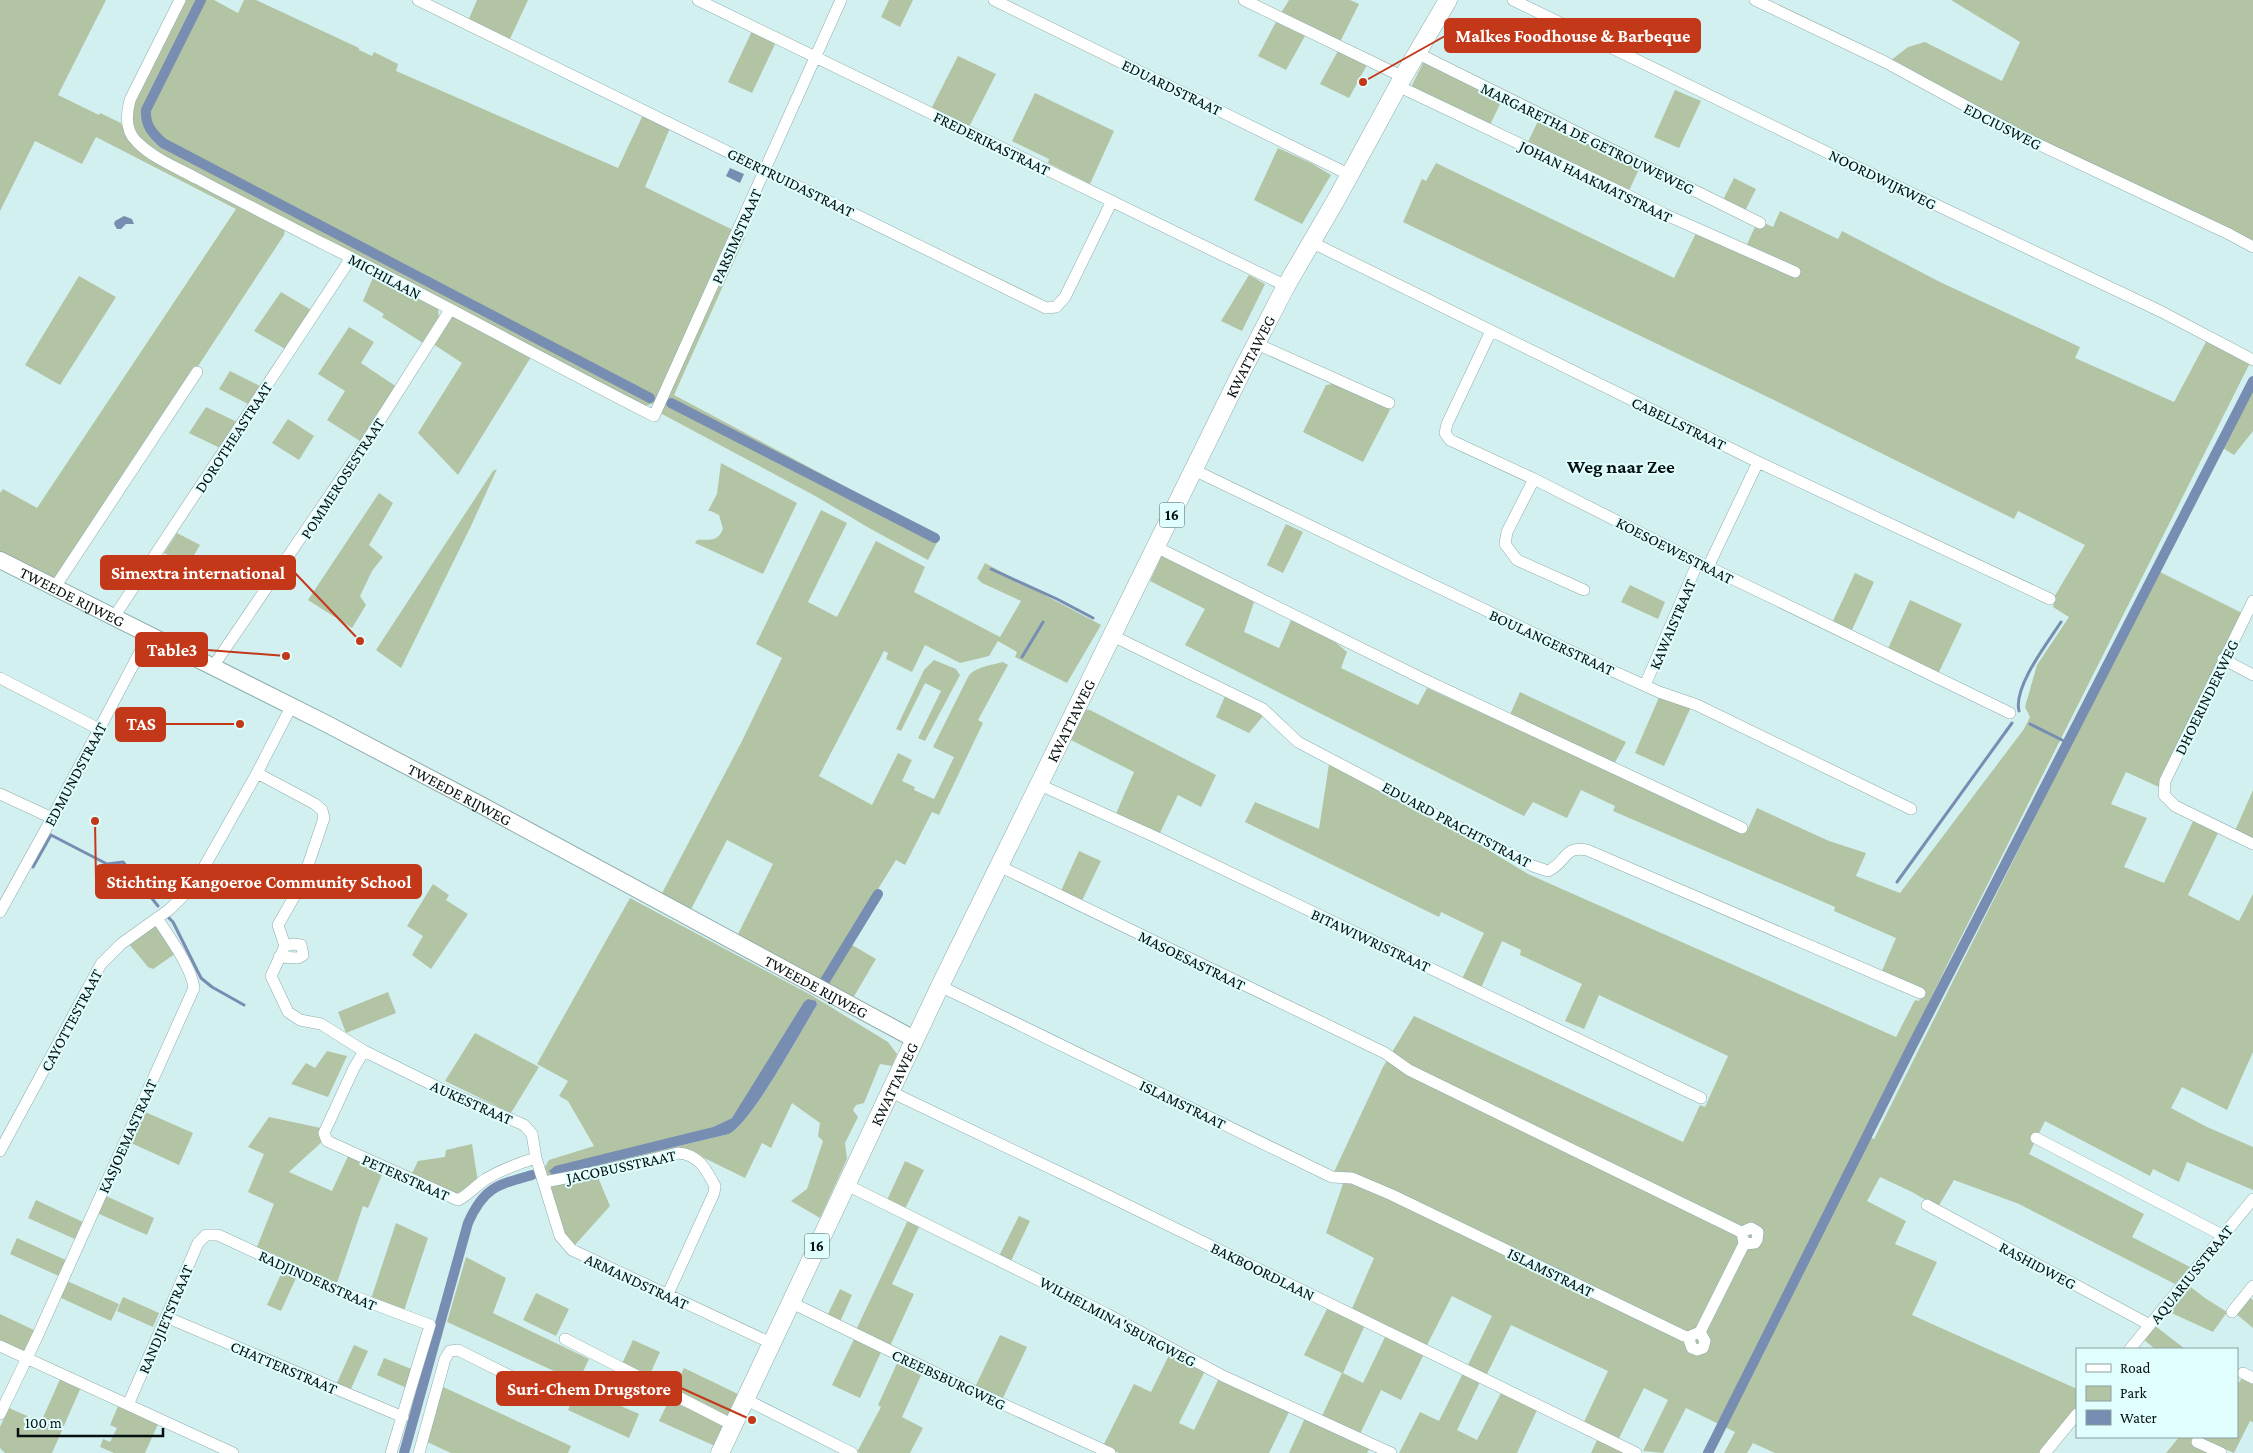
<svg xmlns="http://www.w3.org/2000/svg" width="2253" height="1453" viewBox="0 0 2253 1453" font-family="'Crimson Pro',serif">
	<style>
		.green { fill: #b3c4a5; fill-rule: evenodd }
		.water { fill: #788db2 }
		.lines { fill: none; stroke-linecap: round; stroke-linejoin: round }
		.stream { stroke: #788db2; stroke-width: 3 }
		.canal { stroke: #788db2; stroke-width: 10 }
		.street-casing { stroke: #8fabab; stroke-width: 12 }
		.secondary-casing { stroke: #8fabab; stroke-width: 18 }
		.primary-casing { stroke: #8fabab; stroke-width: 19 }
		.street { stroke: #fff; stroke-width: 11 }
		.secondary { stroke: #fff; stroke-width: 16 }
		.primary { stroke: #fff; stroke-width: 18 }
		.labels { text-anchor: middle; stroke-width: 4; stroke-linejoin: round; paint-order: stroke }
		.shield { fill: #e0fefd; stroke: #475757; stroke-width: 1 }
		.shield-label { font-size: 15px; font-weight: bold; fill: #061010 }
		.street-label { font-size: 16px; fill: #061010; stroke: #e0fefd }
		.quarter-label { font-size: 19px; font-weight: bold; fill: #061010; stroke: #e0fefd }
		.leader { fill: none; stroke: #c23818; stroke-width: 2 }
		.callout-dot { fill: #c23818; stroke: #e0fefd; stroke-width: 2 }
		.callout { fill: #c23818; stroke: #c23818; stroke-width: 2 }
		.callout-label { font-size: 18px; text-anchor: middle; font-weight: bold; fill: #fff }
	</style>
	<rect width="100%" height="100%" fill="#d3f0f0"/>
	<path class="green" d="M0 0H106L58 95 99 115 100 113 121 123 127 138 147 157 285 228 284 235 59 578 55 581 0 554V493L3 489 37 508 236 209 96 137 82 164 35 141 0 211Z
		M185 0H214L238 13 244 0H256L359 48V50L372 56 374 52 398 64 396 71 403 74 618 168 643 115 670 128 645 187 733 230 659 397 652 404 644 406 154 150 139 137 133 126V106Z
		M477 0H528L509 41 468 21Z
		M889 0H913L900 27 881 17Z
		M1289 0H1350L1359 4 1340 42 1281 13Z
		M1951 0H2253V243L2010 127 1890 61 1908 47 1925 42 2002 81 2020 42Z
		M1276 22 1305 36 1286 70 1258 56Z
		M752 31 776 42 752 93 728 82Z
		M1339 49 1368 63 1349 98 1320 84Z
		M958 56 996 74 969 127 931 109Z
		M1424 61 1502 100 1490 125 1412 89V85Z
		M1675 90 1701 101 1679 148 1654 137Z
		M1035 93 1114 131 1090 184 1048 163 1049 159 1012 141Z
		M1539 119 1639 169 1628 193 1527 144Z
		M1278 148 1311 163 1331 175 1302 224 1254 200Z
		M1436 163 1674 278 1699 227 1745 249 1758 220 1773 227 1780 211 1838 239 1842 231 1940 282 2080 347 2075 358 2174 402 2207 340 2250 363 1949 961 1865 1135 1874 1139 2158 571 2242 613 2159 787 2126 772 2111 804 2147 818 2124 867 2164 883 2194 819 2219 831 2188 895 2239 921 2253 894V1052L2227 1110 2182 1087 2171 1108 2207 1127 2253 1147V1190L2187 1162 2179 1182 2153 1169 2150 1176 2045 1121 2029 1154 2144 1214 2132 1237 2190 1267 2175 1284 2019 1204 1954 1180 1938 1207 1912 1192 1880 1177 1867 1201 1906 1221 1895 1244 1937 1262 1912 1315 2077 1389V1407L2040 1453H1775L1753 1443 1747 1453H1724L1735 1432 1686 1408 1663 1453 1643 1451 1668 1400 1644 1388 1618 1440 1583 1424 1608 1371 1511 1325 1486 1376 1467 1367 1492 1316 1452 1296 1426 1347 1351 1311 1374 1258 1326 1233 1345 1178 1334 1172 1383 1067 1414 1016 1683 1142 1700 1105 1705 1107 1728 1056 1599 995 1584 1029 1565 1021 1582 984 1520 955 1521 950 1502 941 1481 988 1462 979 1484 933 1441 912 1439 917 1245 822 1255 802 1319 829 1329 764 1470 839 1528 874 1896 1037 1915 1000 1919 1001 1923 990 1881 973 1896 938 1834 911 1835 907 1613 811 1615 806 1581 790 1567 818 1533 802 1524 816 1185 645 1205 609 1150 581 1163 553 1255 599 1244 632 1279 648 1292 618 1327 635 1347 652 1341 668 1418 705 1427 688 1746 833 1757 808 1829 841 1866 853 1856 876 1900 893 2024 729 2030 717 2025 707 2037 665 2069 617 2053 607 2055 600 2053 599 2085 545 2018 511 2014 519 1776 401 1403 222 1422 179 1426 181Z
		M1734 178 1756 189 1741 219 1719 208Z
		M739 235 745 237 674 395 940 537 928 560 869 528 817 497 662 414V409Z
		M374 275 438 309 439 319 423 343 382 317 384 314 363 301Z
		M1249 275 1265 284 1242 331 1221 321Z
		M79 276 116 297 60 385 25 365Z
		M281 292 313 311 287 350 254 331Z
		M451 316 531 357 458 475 418 433 462 363 433 344Z
		M349 327 374 342 361 363 397 387 360 441 327 420 345 391 318 374Z
		M230 371 262 387 250 405 219 389Z
		M1340 383 1392 406 1363 462 1303 432 1326 385Z
		M2253 386V431L2234 455 2221 447Z
		M206 407 237 422 220 448 189 433Z
		M288 419 314 436 299 460 272 443Z
		M721 463 797 503 763 574 695 543 697 540C709 539 717 543 723 529L719 515 711 511H708L717 494Z
		M497 469 471 526 401 668 376 650 493 471Z
		M379 493 393 503 369 545 383 557 372 571 360 596 366 605 352 628 308 600Z
		M821 510 847 523 808 602 837 617 876 541 925 567 914 592 1000 637 1021 601 982 583 977 578 985 563 1101 625 1067 683 1015 657 1017 652 998 641 989 656 960 663 925 645 912 672 886 659 888 653 884 651 819 776 872 805 898 753 912 760 902 781 915 787 914 790 934 799 954 757 933 747 968 677C974 667 992 665 1003 662L1008 665 978 720 983 723 939 815 932 812 905 865 896 860 818 986 736 938 773 864 727 840 689 913 660 897 742 741 782 658 756 644Z
		M1286 524 1303 532 1283 573 1267 565Z
		M177 533 200 545 188 565 164 553Z
		M1855 573 1874 582 1851 632 1832 623Z
		M1630 585 1665 602 1658 619 1621 602Z
		M1910 600 1962 624 1938 674 1887 651Z
		M934 660 956 669 960 675 925 741 918 738 941 691 925 683 901 731 896 729 924 670Z
		M1520 692 1626 742 1614 764 1509 717Z
		M1660 695 1691 707 1664 766 1635 753Z
		M1225 696 1258 712 1263 716 1249 733 1216 717Z
		M1083 709 1090 710 1216 775 1201 807 1178 795 1159 835 1115 816 1134 772 1065 737Z
		M2253 790V842L2234 833Z
		M1079 851 1101 861 1080 905 1059 895Z
		M433 884 449 895 446 900 468 914 431 969 412 955 423 936 407 926Z
		M630 898 811 995 888 1042 897 1054 892 1066 880 1064 864 1103 856 1105 853 1110 858 1117 845 1143 847 1159 820 1218 791 1201 807 1189 823 1141 818 1136 820 1123 792 1103 771 1148 762 1143 745 1178 692 1152 548 1177 545 1167 549 1160 594 1146 568 1101 559 1096 568 1081 537 1064ZM816 1001 817 1005C800 1032 753 1121 729 1134L553 1176 713 1127 732 1118Z
		M156 923 175 954 153 969 148 967 128 943Z
		M852 945 876 959 850 1003 825 989Z
		M388 992 396 1013 346 1033 338 1012Z
		M475 1033 539 1067 511 1113 445 1081Z
		M327 1051 347 1056 328 1097 291 1084 306 1063 315 1068Z
		M143 1111 193 1133 179 1165 129 1142Z
		M269 1117 321 1128 324 1140 289 1172 332 1191 349 1154 384 1170 368 1208 363 1206 337 1283 257 1247 274 1204 248 1192 264 1154 248 1147Z
		M472 1144 478 1182 461 1193 452 1194 412 1173 418 1161 445 1157 446 1150Z
		M905 1161 924 1170 905 1209 887 1200Z
		M597 1175 610 1206 575 1245 560 1229 551 1189 552 1186Z
		M104 1195 154 1218 147 1235 97 1213Z
		M36 1200 85 1223 77 1240 28 1218Z
		M1019 1216 1030 1221 1011 1261 999 1256Z
		M908 1220 920 1225 892 1284 914 1294 890 1346 856 1330Z
		M396 1223 428 1238 404 1311 371 1299Z
		M17 1238 68 1261 61 1277 10 1254Z
		M466 1257 506 1278 493 1313 589 1359 578 1382 447 1322Z
		M282 1272 296 1278 281 1311 267 1305Z
		M67 1281 119 1304 111 1321 59 1297Z
		M2188 1285 2205 1298 2227 1312 2213 1332 2167 1311Z
		M840 1289 852 1295 840 1322 827 1316Z
		M536 1293 569 1309 556 1336 523 1320Z
		M123 1297 159 1313 153 1327 117 1311Z
		M2249 1297 2253 1300V1328L2235 1313Z
		M1328 1307 1365 1325 1343 1373 1363 1383 1386 1335 1424 1354 1401 1400 1381 1390 1359 1436 1321 1418 1342 1373 1304 1355Z
		M0 1314 36 1331 25 1352 0 1341Z
		M2154 1325 2185 1349H2155L2143 1339Z
		M1000 1335 1027 1347 1002 1400 975 1387Z
		M855 1337 882 1350 860 1398 832 1385Z
		M633 1340 660 1352 647 1381 620 1368Z
		M354 1345 368 1351 350 1391 336 1385Z
		M1171 1351 1205 1371 1179 1423 1194 1430 1219 1378 1289 1412 1269 1453H1119L1103 1446 1134 1384 1151 1392Z
		M384 1358 414 1370 409 1389 377 1375Z
		M899 1359 923 1371 902 1417 923 1428 910 1453H860L857 1452 881 1407 878 1405Z
		M684 1368 738 1394 727 1418 672 1392Z
		M1463 1373 1480 1382 1457 1430 1477 1440 1502 1391 1538 1408 1517 1453H1399L1420 1412 1439 1421Z
		M61 1377 81 1387 52 1453H5L0 1448V1427L9 1408 41 1422Z
		M2243 1377 2253 1381V1422L2250 1421 2234 1453 2199 1437 2215 1453H2166L2179 1437H2237V1385Z
		M441 1386 571 1446 568 1453H451L425 1441Z
		M578 1387 639 1414 629 1438 568 1410Z
		M669 1400 725 1425 715 1446 659 1421Z
		M119 1404 159 1422 145 1453H114L100 1447 103 1439 110 1442 117 1428 110 1425Z
		M1305 1418 1370 1448 1367 1453H1289Z
		M1598 1438 1628 1453H1591Z"/>
	<path class="water" d="M730 168 744 174 740 183 726 176Z
		M124 216 132 219 134 224H126L121 229H117L114 224 115 221Z
		M808 999 816 1001 817 1005C800 1032 753 1121 729 1134L553 1176 549 1171 555 1166 713 1127 732 1118 804 1002Z"/>
	<g class="lines">
		<path class="stream" d="M991 569 1057 599 1093 618
			M1022 657 1043 622
			M2019 711C2013 687 2048 642 2061 622
			M2030 724 2068 743
			M33 867 51 835 107 864 123 862 158 906
			M1897 882 2012 723
			M168 917 173 922 201 978 212 987 244 1005"/>
		<path class="canal" d="M201 0 146 110C145 125 152 133 163 143L650 398
			M671 403 935 538
			M823 984 878 894
			M404 1453 468 1223C484 1187 497 1185 532 1175
			M1708 1453 1910 1050 2253 381"/>
		<defs>
			<path id="street" d="M180 0 130 100C126 115 125 131 137 142 154 159 178 168 198 179 241 202 283 223 326 245 436 300 544 360 654 416L841 0
				M418 0 1046 308 1056 307 1065 297 1112 201
				M698 0 1286 286
				M994 0 1350 175
				M1244 0 1403 77
				M1513 0 1888 182 2162 312 2253 360
				M1755 0 1885 62 2023 137 2229 234 2253 247
				M1417 53 1760 223
				M1398 86 1625 194 1664 214 1795 272
				M1311 242 1758 462 2050 599
				M1491 331 1447 424 1445 433 1450 440 1534 479 1698 562 2010 713
				M1257 344 1389 403
				M1194 470 1606 668 1659 692 1697 705 1911 809
				M1534 479 1507 532 1505 544 1517 560 1584 590
				M1156 547 1425 680 1742 828
				M1708 567 1758 462
				M55 587 197 372
				M2253 601 2165 781 2164 795 2175 806 2253 844
				M114 617 351 258
				M1113 636 1263 709 1298 742 1533 866 1548 871C1566 863 1564 845 1587 850L1920 993
				M2223 659 2253 675
				M212 668 368 439 450 310
				M0 678 99 729
				M1645 685 1698 562
				M257 773 315 804 322 810 324 818 302 883 278 925 285 946 271 976 288 1012 300 1020 321 1024 364 1051 439 1088 524 1125 532 1134 536 1158 560 1236 572 1250 771 1343
				M1040 785 1160 839 1701 1098
				M0 794 52 818
				M0 912 52 818 149 635
				M279 957 298 958 303 955 301 945 293 944 285 946
				M940 986 1332 1177 1352 1178 1392 1195 1684 1336 1688 1337 1700 1332 1744 1244 1742 1232 1739 1231 1409 1070 1385 1053 999 866
				M364 1051 354 1068 324 1133 327 1141 458 1200C469 1195 475 1186 486 1179 501 1170 519 1163 536 1158
				M889 1091 1088 1186 1636 1453
				M2036 1138 2222 1235
				M0 1151 101 964 121 944 170 909 194 885 257 773 291 707
				M544 1182 597 1172 678 1153C698 1154 706 1169 715 1186L714 1193 667 1296
				M847 1185 1107 1314 1223 1376 1391 1453
				M1927 1205 2150 1325
				M1742 1232 1751 1228 1758 1232 1757 1240 1755 1243 1744 1244
				M790 1302 948 1379 1110 1453
				M2232 1312 2253 1286
				M166 1317 403 1417
				M1688 1337 1692 1348 1697 1350 1703 1348 1705 1341 1700 1332
				M565 1339 733 1425
				M0 1346 233 1453
				M2130 1349 2253 1199
				M2243 1373 2253 1378
				M745 1399 852 1453
				M128 1405 198 1243 206 1235H218L334 1289 430 1325 391 1453
				M0 1414 37 1337 194 988C191 966 169 937 157 918
				M2197 1442 2221 1453
				M419 1453 445 1359 450 1351 458 1350 544 1393
				M2045 1453 2077 1414"/>
			<g id="secondary">
				<path id="s1" d="M0 560 327 724 481 805 914 1039"/>
			</g>
			<g id="primary">
				<path id="s2" d="M720 1453 940 986 1242 371 1286 286 1336 200 1403 77 1448 0"/>
			</g>
		</defs>
		<use href="#street" class="street-casing"/>
		<use href="#secondary" class="secondary-casing"/>
		<use href="#primary" class="primary-casing"/>
		<use href="#street" class="street"/>
		<use href="#secondary" class="secondary"/>
		<use href="#primary" class="primary"/>
	</g>
	<g class="labels">
		<g class="shield">
			<rect x="1159.5" y="502.5" width="25" height="25" rx="4"/>
			<rect x="804.5" y="1233.5" width="25" height="25" rx="4"/>
		</g>
		<g class="shield-label">
			<text x="1172" y="520">16</text>
			<text x="817" y="1251">16</text>
		</g>
		<g class="street-label">
			<text transform="translate(1172 87) rotate(26)" y="6">EDUARDSTRAAT</text>
			<text transform="translate(2003 126) rotate(27)" y="6">EDCIUSWEG</text>
			<text transform="translate(1588 138) rotate(26)" y="6">MARGARETHA DE GETROUWEWEG</text>
			<text transform="translate(992 143) rotate(26)" y="6">FREDERIKASTRAAT</text>
			<text transform="translate(1883 179) rotate(26)" y="6">NOORDWIJKWEG</text>
			<text transform="translate(1596 181) rotate(26)" y="6">JOHAN HAAKMATSTRAAT</text>
			<text transform="translate(791 182) rotate(26)" y="6">GEERTRUIDASTRAAT</text>
			<text transform="translate(736 236) rotate(-66)" y="6">PARSIMSTRAAT</text>
			<text transform="translate(385 276) rotate(28)" y="6">MICHILAAN</text>
			<text dy="6" stroke="none"><textPath href="#s2" startOffset="1218">KWATTAWEG</textPath></text>
			<text transform="translate(1679 423) rotate(26)" y="6">CABELLSTRAAT</text>
			<text transform="translate(233 437) rotate(-57)" y="6">DOROTHEASTRAAT</text>
			<text transform="translate(342 478) rotate(-57)" y="6">POMMEROSESTRAAT</text>
			<text transform="translate(1675 550) rotate(27)" y="6">KOESOEWESTRAAT</text>
			<text dy="6" stroke="none"><textPath href="#s1" startOffset="81">TWEEDE RIJWEG</textPath></text>
			<text transform="translate(1672 624) rotate(-67)" y="6">KAWAISTRAAT</text>
			<text transform="translate(1552 642) rotate(25)" y="6">BOULANGERSTRAAT</text>
			<text transform="translate(2206 697) rotate(-64)" y="6">DHOERINDERWEG</text>
			<text dy="6" stroke="none"><textPath href="#s2" startOffset="812">KWATTAWEG</textPath></text>
			<text transform="translate(75 774) rotate(-62)" y="6">EDMUNDSTRAAT</text>
			<text dy="6" stroke="none"><textPath href="#s1" startOffset="516">TWEEDE RIJWEG</textPath></text>
			<text transform="translate(1457 824) rotate(28)" y="6">EDUARD PRACHTSTRAAT</text>
			<text transform="translate(1371 940) rotate(25)" y="6">BITAWIWRISTRAAT</text>
			<text transform="translate(1192 960) rotate(26)" y="6">MASOESASTRAAT</text>
			<text dy="6" stroke="none"><textPath href="#s1" startOffset="921">TWEEDE RIJWEG</textPath></text>
			<text transform="translate(71 1020) rotate(-62)" y="6">CAYOTTESTRAAT</text>
			<text dy="6" stroke="none"><textPath href="#s2" startOffset="408">KWATTAWEG</textPath></text>
			<text transform="translate(472 1102) rotate(24)" y="6">AUKESTRAAT</text>
			<text transform="translate(1183 1104) rotate(26)" y="6">ISLAMSTRAAT</text>
			<text transform="translate(127 1136) rotate(-66)" y="6">KASJOEMASTRAAT</text>
			<text transform="translate(621 1166) rotate(-12)" y="6">JACOBUSSTRAAT</text>
			<text transform="translate(406 1177) rotate(24)" y="6">PETERSTRAAT</text>
			<text transform="translate(2038 1265) rotate(28)" y="6">RASHIDWEG</text>
			<text transform="translate(1263 1271) rotate(26)" y="6">BAKBOORDLAAN</text>
			<text transform="translate(1551 1272) rotate(26)" y="6">ISLAMSTRAAT</text>
			<text transform="translate(2191 1274) rotate(-51)" y="6">AQUARIUSSTRAAT</text>
			<text transform="translate(318 1280) rotate(24)" y="6">RADJINDERSTRAAT</text>
			<text transform="translate(637 1281) rotate(25)" y="6">ARMANDSTRAAT</text>
			<text transform="translate(165 1319) rotate(-67)" y="6">RANDJIETSTRAAT</text>
			<text transform="translate(1118 1321) rotate(28)" y="6">WILHELMINA'SBURGWEG</text>
			<text transform="translate(284 1367) rotate(23)" y="6">CHATTERSTRAAT</text>
			<text transform="translate(949 1379) rotate(25)" y="6">CREEBSBURGWEG</text>
		</g>
		<g class="quarter-label">
			<text x="1621" y="473">Weg naar Zee</text>
		</g>
	</g>
	<path class="leader" d="M1363 82L1445 36M360 641L295 573M286 656L207 650M240 724L165 724M95 821L96 881M752 1420L681 1388"/>
	<g class="callout-dot">
		<circle cx="1363" cy="82" r="5"/>
		<circle cx="360" cy="641" r="5"/>
		<circle cx="286" cy="656" r="5"/>
		<circle cx="240" cy="724" r="5"/>
		<circle cx="95" cy="821" r="5"/>
		<circle cx="752" cy="1420" r="5"/>
	</g>
	<g class="callout">
		<rect x="1445" y="19" width="255" height="33" rx="5"/>
		<rect x="101" y="556" width="194" height="33" rx="5"/>
		<rect x="136" y="633" width="71" height="33" rx="5"/>
		<rect x="116" y="708" width="49" height="33" rx="5"/>
		<rect x="96" y="865" width="325" height="33" rx="5"/>
		<rect x="497" y="1372" width="184" height="33" rx="5"/>
	</g>
	<g class="callout-label">
		<text x="1573" y="42">Malkes Foodhouse &amp; Barbeque</text>
		<text x="198" y="579">Simextra international</text>
		<text x="172" y="656">Table3</text>
		<text x="141" y="730">TAS</text>
		<text x="259" y="888">Stichting Kangoeroe Community School</text>
		<text x="589" y="1395">Suri-Chem Drugstore</text>
	</g>
	<rect x="2076" y="1348" width="162" height="90" fill="#e0fefd" stroke="#899f9e"/>
	<rect x="2086" y="1364" width="25" height="8" fill="#ffffff" stroke="#899f9e"/>
	<text x="2120" y="1373" font-size="15" fill="#061010">Road</text>
	<rect x="2086" y="1386" width="25" height="15" fill="#b3c4a5" stroke="#899f9e"/>
	<text x="2120" y="1398" font-size="15" fill="#061010">Park</text>
	<rect x="2086" y="1410" width="25" height="15" fill="#788db2" stroke="#899f9e"/>
	<text x="2120" y="1423" font-size="15" fill="#061010">Water</text>
	<path d="M18 1428v8h145v-8" fill="none" stroke="#061010" stroke-width="2.5"/>
	<text x="25" y="1428" font-size="15" fill="#061010" stroke="#e0fefd" stroke-width="4" paint-order="stroke">100 m</text>
</svg>
